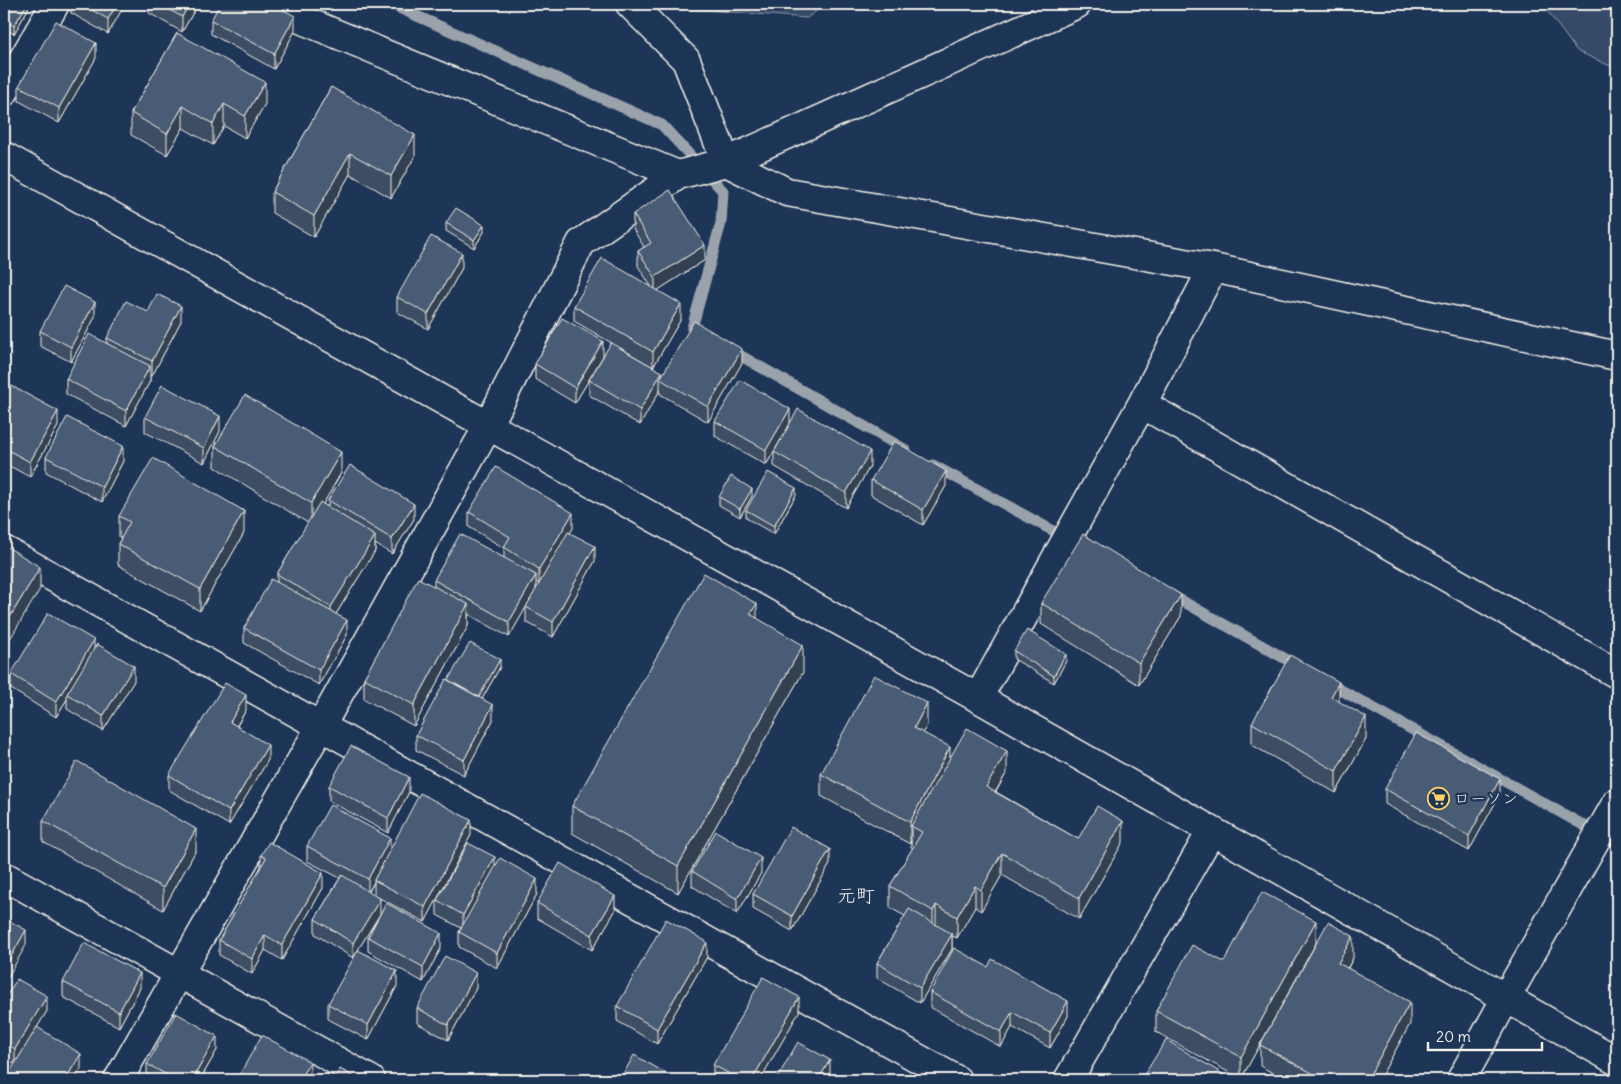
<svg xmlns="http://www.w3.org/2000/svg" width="1621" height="1084" viewBox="0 0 1621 1084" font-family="Delius,'Klee One',sans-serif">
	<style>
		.green { fill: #354a67; stroke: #949ea8 }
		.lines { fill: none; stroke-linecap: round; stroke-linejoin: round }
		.stream { stroke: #9aa2ab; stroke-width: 11 }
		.minor-casing { stroke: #f4f1e8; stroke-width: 31 }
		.tertiary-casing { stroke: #f4f1e8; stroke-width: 31 }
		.minor { stroke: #1d3557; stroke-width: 28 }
		.tertiary { stroke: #1d3557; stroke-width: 28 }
		.wall { fill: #3e4e64; stroke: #f4f1e8; fill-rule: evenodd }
		.shaded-wall { fill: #324051; stroke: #f4f1e8 }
		.building { fill: #485b74; stroke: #f4f1e8 }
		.labels { text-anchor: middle; stroke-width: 4.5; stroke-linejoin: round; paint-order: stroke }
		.poi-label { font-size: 16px; fill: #f4f1e8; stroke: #1d3557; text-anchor: start }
		.quarter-label { font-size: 19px; fill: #f4f1e8; stroke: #1d3557 }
	</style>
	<rect width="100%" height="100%" fill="#1d3557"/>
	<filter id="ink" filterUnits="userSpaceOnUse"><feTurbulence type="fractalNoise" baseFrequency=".02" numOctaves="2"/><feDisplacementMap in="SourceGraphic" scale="10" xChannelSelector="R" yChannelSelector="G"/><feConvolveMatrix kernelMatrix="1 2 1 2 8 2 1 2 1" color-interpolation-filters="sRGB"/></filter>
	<g filter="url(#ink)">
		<path class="green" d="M631 4H826L807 18Z
			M1542 4H1617V69L1577 51Z"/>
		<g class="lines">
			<path class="stream" d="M390 4 662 125 723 191 721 223 692 328 698 331
				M729 349 906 450
				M933 465 1068 539
				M1168 593 1300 667
				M1325 681 1617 844"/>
			<defs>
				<path id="minor" d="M264 4 678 175
					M630 4 686 60 726 162 787 192 1213 268 1617 356
					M4 92 55 4
					M1142 404 1617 674
					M4 550 957 1080
					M978 698 1142 404 1213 268
					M4 876 371 1080
					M1507 996 1617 802
					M118 1080 321 726 488 426 581 243 678 175 726 162 1077 4
					M1068 1080 1211 832"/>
				<path id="tertiary" d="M4 156 978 698 1617 1061
					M1461 1080 1507 996"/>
			</defs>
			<use href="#minor" class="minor-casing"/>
			<use href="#tertiary" class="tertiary-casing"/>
			<use href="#minor" class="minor"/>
			<use href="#tertiary" class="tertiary"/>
		</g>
		<path class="wall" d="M4 4H28V9L14 34 4 28Z
			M71 4H125L108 34 71 13Z
			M149 4H198L182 32 149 13Z
			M211 20 295 31 274 69 211 34Z
			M177 33 265 104 245 138 224 126 213 145 183 128 167 155 131 135V113Z
			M96 58 59 123 19 101V86Z
			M331 87 415 156 391 198 350 174 314 237 272 213V192Z
			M633 214 705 260 658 290 681 319 653 367 574 321V306L651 286 638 266V251L644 247 633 229Z
			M446 223 484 232 474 248 446 231Z
			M462 268 428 329 397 312V297Z
			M148 312 181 321 152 376 150 375V381L126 426 66 394V379L107 343V338Z
			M95 317 71 362 40 346V331Z
			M603 356 575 403 535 379V364Z
			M742 363 708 422 660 394V390L640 425 589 395V380L662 376Z
			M4 382 58 426 30 477 4 463Z
			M145 417 220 431 204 463 145 432Z
			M715 421 790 423 870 466 846 508 774 466V452L766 465 715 436Z
			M215 446 341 473 323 504 328 507V500L414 519 392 554 375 544V551L336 614 347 635 319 685 244 643V628L277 582V574L308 523 215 467Z
			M46 457 123 461 102 502 46 472Z
			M871 480 946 486 923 525 871 495Z
			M796 495 774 534 746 518V510Z
			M752 496 740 517 719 505V497Z
			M469 512 573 528 570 533 595 561 553 637 526 622V607L509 637 468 614V626L414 726 364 699V678L434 586V580L504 558V548L469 527ZM536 582 539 584 530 599Z
			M119 516 244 533 200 611 118 565V544L121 538 119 537Z
			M1041 603 1181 616 1139 685 1041 624Z
			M757 618 803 672 678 893 572 833V806Z
			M94 650 134 681 103 731 67 709V699L56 717 11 689V674Z
			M1014 651 1066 661 1054 683 1014 659Z
			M500 667 482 699 493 720 464 775 416 750V735L448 680Z
			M246 710 237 726 268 760 229 825 169 790V775Z
			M1252 723 1366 739 1336 793 1252 745Z
			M927 725 923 732 950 758 1007 772 996 792 1078 839 1123 842 1079 919 1002 875 981 911 975 907 957 938 952 936V949L920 1003 877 978V963L905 916 890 908V886L913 848 911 847V841L910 844 821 796V774Z
			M329 786 409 792 388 833 329 801Z
			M1385 789 1500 794 1469 851 1385 804Z
			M43 821 196 850 163 910 43 842Z
			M471 835 425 922 374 895V882L369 892 380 914 353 958 315 934V919L340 878 307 861V846L390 850Z
			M261 855 323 888 282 960 265 950 252 974 219 955V940L261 867Z
			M830 864 792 931 753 909V894Z
			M495 867 537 894 497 968 459 947V932L461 928 437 915V900Z
			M692 871 761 873 737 914 692 886Z
			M1617 878V892L1615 890V883Z
			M537 903 615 911 592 950 537 918Z
			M368 937 441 948 423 982 368 951Z
			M1316 943 1241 1079 1156 1032V1011L1224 962Z
			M707 957 657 1044 617 1021V1006Z
			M1353 958 1348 968 1410 1024 1379 1080H1286L1260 1066V1045Z
			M63 982 140 988 119 1027 63 997Z
			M397 986 368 1040 328 1019V1004Z
			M476 988 448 1040 417 1023V1008Z
			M930 992 1068 1016 1050 1048 1012 1027 1001 1047 930 1007Z
			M4 1000 47 1011 37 1027 81 1069 15 1064 4 1057Z
			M799 1012 760 1080H713V1065Z
			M217 1050 200 1080H149L147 1079V1064Z"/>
		<path class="shaded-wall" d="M27 4H28V9L14 34V26Z
			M117 4H125L108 34V19Z
			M189 4H198L182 32V17Z
			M295 16V31L274 69V54Z
			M96 43V58L59 123V108Z
			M265 82V104L245 138V116Z
			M224 104V126L213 145V124Z
			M183 106V128L167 155V134Z
			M415 135V156L391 198V176Z
			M350 153V174L314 237V216Z
			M484 225V232L474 248V240Z
			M705 245V260L655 292V277Z
			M462 253V268L428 329V314Z
			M95 302V317L71 362V347Z
			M681 304V319L653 367V352Z
			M181 306V321L152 376V361Z
			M603 341V356L575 403V388Z
			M742 349V363L708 422V407Z
			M150 366V381L126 426V411Z
			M662 372V380L660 379V390L640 425V410Z
			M790 409V424L766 465V450Z
			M58 411V426L30 477V462Z
			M220 416V431L204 463V448Z
			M123 446V461L102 502V487Z
			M870 451V466L846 508V493Z
			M341 452V473L311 525V503Z
			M946 471V486L923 525V510Z
			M796 488V495L774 534V526Z
			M752 489V496L740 517V509Z
			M414 504V519L392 554V539Z
			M244 511V533L200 611V589Z
			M573 513V528L539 584V569Z
			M375 536V551L331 622V607Z
			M595 546V561L553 637V622Z
			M40 567V589L4 649V627Z
			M536 575V590L509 637V622Z
			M1181 595V616L1139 685V663Z
			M468 604V626L414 726V705Z
			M757 604V631L750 614Z
			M347 620V635L319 685V670Z
			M94 640V655L67 694V699L56 717V702Z
			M803 645V672L678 893V866Z
			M1066 654V661L1054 683V676Z
			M500 659V667L478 706V698Z
			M134 666V681L103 731V716Z
			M1339 682V704L1331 697Z
			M246 695V710L230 737V722Z
			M927 703V725L914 749V728Z
			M493 705V720L464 775V760Z
			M1366 717V739L1336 793V771Z
			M268 745V760L229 825V811Z
			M950 747V768L911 826V841L910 844V822Z
			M1007 751V772L986 808V787Z
			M409 777V792L388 833V818Z
			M1500 779V794L1469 851V836Z
			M471 820V835L425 922V907Z
			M1123 821V842L1079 919V898Z
			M196 829V850L163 910V888Z
			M390 838V852L374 880V882L368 893V879Z
			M830 849V864L792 931V916Z
			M1002 853V875L981 911V890Z
			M495 857V872L463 930V915Z
			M761 858V873L737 914V899Z
			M323 873V888L282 960V945Z
			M537 879V894L497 968V953Z
			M975 886V907L957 938V917Z
			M615 896V911L592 950V935Z
			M380 899V914L353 958V943Z
			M936 905V926L933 932V911Z
			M1316 921V943L1241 1079V1057Z
			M26 930V945L4 984V969Z
			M441 933V948L423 982V967Z
			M952 934V949L920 1003V988Z
			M265 935V950L252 974V959Z
			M1353 936V958L1338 985V963Z
			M707 942V957L657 1044V1029Z
			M397 971V986L368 1040V1025Z
			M140 973V988L119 1027V1012Z
			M476 973V988L448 1040V1025Z
			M47 996V1011L15 1064V1049Z
			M799 997V1012L760 1080H752Z
			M1068 1001V1016L1050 1048V1033Z
			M1410 1002V1024L1379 1080H1367Z
			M1012 1012V1027L1001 1047V1032Z
			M217 1036V1050L200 1080H192Z
			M81 1054V1069L74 1080H65Z
			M830 1060V1075L827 1080H818Z
			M310 1062V1076L308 1080H299Z"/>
		<path class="building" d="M4 4H27L14 26 4 20Z
			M81 4H117L108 19Z
			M159 4H189L182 17Z
			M220 4H272L295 16 274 54 211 20Z
			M56 21 96 43 59 108 19 86Z
			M177 33 265 82 245 116 224 104 213 124 183 106 167 134 131 113Z
			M331 87 415 135 391 176 350 153 314 216 272 192Z
			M670 190 705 245 655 277 638 251 651 243 633 214Z
			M456 208 484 225 474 240 446 223Z
			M431 236 462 253 428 314 397 297Z
			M602 258 681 304 653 352 574 306Z
			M64 286 95 302 71 347 40 331Z
			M157 294 181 306 152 361 107 338 126 301 148 312Z
			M562 318 603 341 575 388 535 364Z
			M694 321 742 349 708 407 660 379Z
			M89 334 150 366 126 411 66 379Z
			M611 343 662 372 640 410 589 380Z
			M740 380 790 409 766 450 715 421Z
			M4 382 58 411 30 462 4 448Z
			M162 385 220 416 204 448 145 417Z
			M245 395 341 452 311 503 215 446Z
			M798 409 870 451 846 493 774 452Z
			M67 417 123 446 102 487 46 457Z
			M894 441 946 471 923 510 871 480Z
			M153 458 244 511 200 589 118 544 130 522 119 516Z
			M350 465 414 504 392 539 328 500Z
			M496 467 573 513 539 569 504 547 510 537 469 512Z
			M768 472 796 488 774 526 746 510Z
			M731 476 752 489 740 509 719 497Z
			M320 502 375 536 331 607 277 574Z
			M568 532 595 546 553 622 526 607Z
			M460 534 536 575 509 622 434 580Z
			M1083 534 1181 595 1139 663 1041 603Z
			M4 545 40 567 4 627Z
			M704 573 757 604 750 614 803 645 678 866 572 806Z
			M418 578 468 604 414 705 364 678Z
			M271 579 347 620 319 670 244 628Z
			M48 613 94 640 56 702 11 674Z
			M1027 630 1066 654 1054 676 1014 651Z
			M470 643 500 659 479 697 448 680Z
			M97 644 134 666 103 716 67 694Z
			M1290 655 1339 682 1331 697 1366 717 1336 771 1252 723Z
			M874 675 927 703 914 728 950 747 910 822 821 774Z
			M446 679 493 705 464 760 416 735Z
			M225 683 246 695 230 722 268 745 229 811 169 775Z
			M967 728 1007 751 986 787 1078 839 1097 806 1123 821 1079 898 1002 853 981 890 975 886 957 917 936 905 933 911 890 886 922 832 911 826Z
			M1416 733 1500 779 1469 836 1385 789Z
			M351 746 409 777 388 818 329 786Z
			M77 761 196 829 163 888 43 821Z
			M420 793 471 820 425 907 374 880Z
			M330 805 390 838 368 879 307 846Z
			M791 827 830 849 792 916 753 894Z
			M716 831 761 858 737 899 692 871Z
			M269 842 323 873 282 945 265 935 252 959 219 940 266 858 261 855Z
			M468 843 495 857 463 915 437 900Z
			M500 858 537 879 497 953 459 932Z
			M560 863 615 896 592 935 537 903Z
			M342 875 380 899 353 943 315 919Z
			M1262 892 1316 921 1241 1057 1156 1011 1192 945 1224 962Z
			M386 903 441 933 423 967 368 937Z
			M909 909 952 934 920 988 877 963Z
			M4 918 26 930 4 969Z
			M666 919 707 942 657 1029 617 1006Z
			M1328 922 1353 936 1338 963 1410 1002 1367 1080H1325L1260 1045Z
			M84 943 140 973 119 1012 63 982Z
			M954 948 988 967 992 959 1068 1001 1050 1033 1012 1012 1001 1032 930 992Z
			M358 950 397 971 368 1025 328 1004Z
			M445 956 476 973 448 1025 417 1008Z
			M763 977 799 997 752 1080H741L713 1065Z
			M17 979 47 996 15 1049 4 1042V1000Z
			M176 1013 217 1036 192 1080H176L147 1064Z
			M37 1027 81 1054 65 1080H5Z
			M262 1035 310 1062 299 1080H239L237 1079Z
			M1166 1040 1233 1080H1141Z
			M798 1042 830 1060 818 1080H776Z
			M634 1055 678 1080H620Z
			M340 1069 360 1080H333Z"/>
	</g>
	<defs>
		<symbol id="supermarket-ring" viewBox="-11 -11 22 22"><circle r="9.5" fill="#1d3557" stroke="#ffd166" stroke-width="1.5"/><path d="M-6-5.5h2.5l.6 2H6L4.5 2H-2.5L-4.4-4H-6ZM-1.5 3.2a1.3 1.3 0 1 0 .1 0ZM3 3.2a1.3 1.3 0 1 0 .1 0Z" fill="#ffd166"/></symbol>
	</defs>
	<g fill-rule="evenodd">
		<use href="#supermarket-ring" x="1426" y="786" width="25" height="25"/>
	</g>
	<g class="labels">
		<g class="poi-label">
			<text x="1454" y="804">ローソン</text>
		</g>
		<g class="quarter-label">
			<text x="856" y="902">元町</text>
		</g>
	</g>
	<rect width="1621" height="1084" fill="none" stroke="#1d3557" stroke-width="20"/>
	<rect x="10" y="10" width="1601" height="1064" fill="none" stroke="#f4f1e8" stroke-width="2" filter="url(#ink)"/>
	<path d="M1428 1042v8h114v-8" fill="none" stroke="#f4f1e8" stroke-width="2.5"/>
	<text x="1436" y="1042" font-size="15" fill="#f4f1e8" stroke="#1d3557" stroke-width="4" paint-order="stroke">20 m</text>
</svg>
